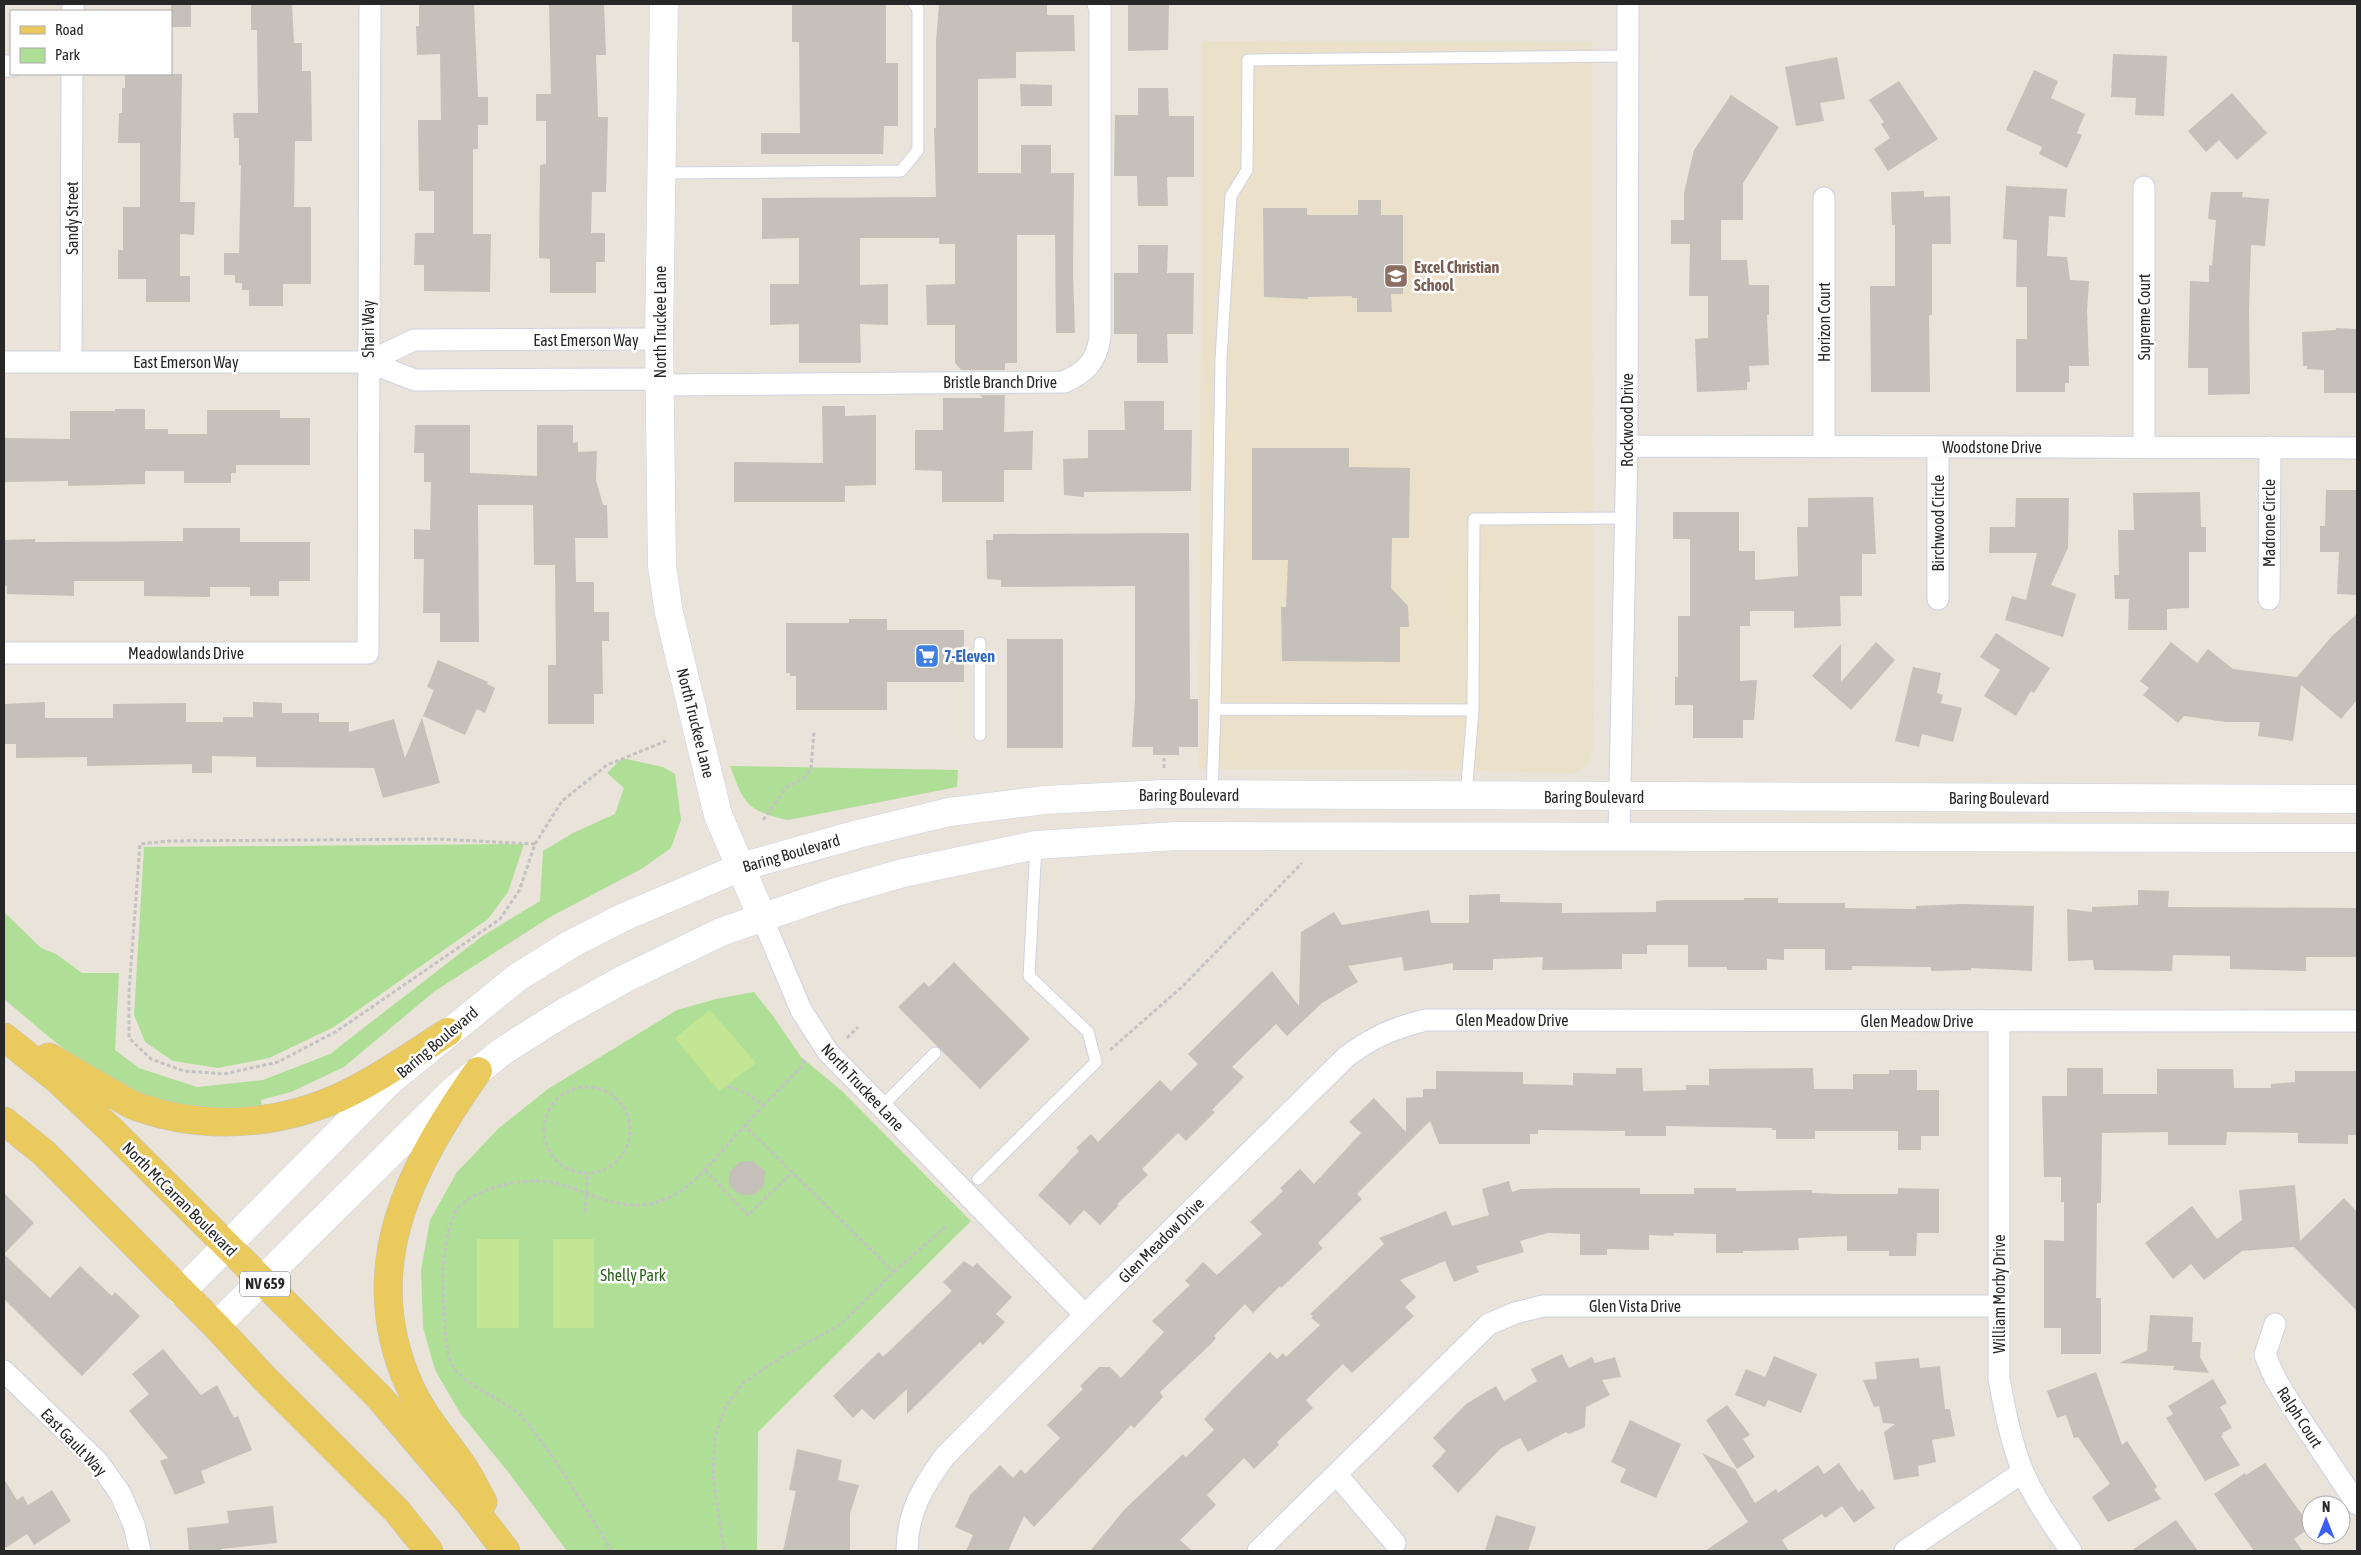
<svg xmlns="http://www.w3.org/2000/svg" width="2361" height="1555" viewBox="0 0 2361 1555" font-family="'Asap Condensed',sans-serif">
	<style>
		.education { fill: #ebe0c9 }
		.green { fill: #afdf97 }
		.pitch { fill: #c2e693 }
		.building { fill: #c5c0b9 }
		.lines { fill: none; stroke-linecap: round; stroke-linejoin: round }
		.service-casing { stroke: #cfd2e0; stroke-width: 13 }
		.minor-casing { stroke: #cfd2e0; stroke-width: 23 }
		.tertiary-casing { stroke: #cfd2e0; stroke-width: 29 }
		.secondary-casing { stroke: #cfd2e0; stroke-width: 29 }
		.primary-casing { stroke: #c3c3c3; stroke-width: 29 }
		.path { stroke: #c3c3c3; stroke-width: 3; stroke-dasharray: 4 2.5; stroke-linecap: butt }
		.service { stroke: #fff; stroke-width: 11 }
		.minor { stroke: #fff; stroke-width: 21 }
		.tertiary { stroke: #fff; stroke-width: 28 }
		.secondary { stroke: #fff; stroke-width: 28 }
		.primary { stroke: #ebca5d; stroke-width: 28 }
		.labels { text-anchor: middle; stroke-width: 5; stroke-linejoin: round; paint-order: stroke }
		.shield { fill: #fff; stroke: #686868; stroke-width: 1 }
		.shield-label { font-size: 15px; font-weight: bold; fill: #272727 }
		.street-label { font-size: 16px; fill: #272727; stroke: #fff }
		.education-label { font-size: 16px; font-weight: bold; fill: #785e54; stroke: #fff; text-anchor: start }
		.shop-label { font-size: 16px; font-weight: bold; fill: #366cbe; stroke: #fff; text-anchor: start }
		.park-label { font-size: 16px; fill: #29601b; stroke: #fff }
	</style>
	<rect width="100%" height="100%" fill="#eae3d9"/>
	<path class="education" d="M1202 41 1592 42 1593 750 1589 764 1575 773 1393 769H1199Z"/>
	<path class="green" d="M622 758 663 767 675 774 681 820 671 848 643 868 550 917 435 991 344 1067 291 1092 261 1100 262 1106C227 1110 188 1112 155 1101 97 1082 50 1037 4 999V912L41 948 56 954 82 973H119L115 1050 139 1068 197 1087 263 1080 330 1054 481 937 540 901 543 851 573 833 615 814 624 788 607 773Z
		M730 766 958 770 957 787 788 820C747 811 744 804 730 766Z
		M524 844 508 892 488 919 334 1027 269 1058 218 1068 173 1061 145 1042 134 1015 144 847Z
		M754 992 773 1016 801 1057 842 1091 971 1221 758 1432 757 1551H567L509 1473 460 1413 435 1370 423 1327 421 1270 430 1220 457 1172 499 1128 548 1089 677 1010 716 999Z"/>
	<path class="pitch" d="M710 1010 756 1063 719 1091 675 1038Z
		M477 1239H519V1328H477Z
		M553 1239H594V1328H553Z"/>
	<path class="building" d="M171 4H191V27H171Z
		M251 4H292L294 43H302V71H311L312 141H295L294 207H311V284H283V306H249V290H242V283H235V275H224V253H239L241 165H239V138H234L233 113H258L257 30H251Z
		M419 4H474L478 97H488V125H478V149H473V234H491L490 292 424 291V265H414L415 233H434V191H419L418 120H441L440 54 417 55 416 26H419Z
		M549 4H604L606 55H596L598 117H608L606 192H592L591 233H605V262H596V293H550V259L539 258 540 165 546 164V121H536V94H551Z
		M792 4H886V63H898V126H884L883 154H761V133H800L799 42H792Z
		M939 4H1047V15H1074L1075 51 1016 52V78L978 79V173H1021V145H1051V173H1074L1073 272 1075 333H1056L1055 235H1017V363H1005V370H961L955 363V325H927L926 285 955 284V244H939V238H860V285L888 284V325L860 324 861 363H799V324L770 325V284H799V238L762 239V198L936 197 934 128H936V42Z
		M1128 4H1169L1168 50 1128 51Z
		M2113 54 2167 56 2164 116 2135 115 2136 98 2111 97Z
		M1837 57 1845 99 1820 103 1824 121 1796 126 1785 67Z
		M2034 70 2058 81 2051 98 2085 114 2077 133 2082 135 2067 168 2039 154 2042 147 2006 130Z
		M125 74H182L180 202H195L194 235 180 234V276H190V302H146V279H118V250H123V207H140V143H118L119 113H122V88H125Z
		M1899 81 1938 139 1888 171 1874 149 1890 138 1881 124 1884 122 1869 100Z
		M1020 84 1052 85V106H1021Z
		M1138 88H1168L1169 116H1194V177H1167L1168 206H1138L1137 176H1114L1115 115H1138Z
		M2232 93 2267 133 2237 160 2219 140 2206 152 2188 131Z
		M1731 95 1779 127 1743 183V220H1721V260H1747L1749 285H1769V315H1767L1769 365 1749 366 1750 382H1747V390L1697 392 1695 339 1708 338V296H1689L1690 244H1671V220H1684V193L1694 150Z
		M2006 186 2067 189 2065 217 2049 216 2047 256 2067 257 2070 280 2089 281 2087 311 2089 366H2069V383H2065V392H2016V339H2027V287H2016L2017 240 2003 239Z
		M1924 191V197L1950 196 1951 244H1932V315H1929L1930 392H1871L1870 286H1895V225H1892L1891 192Z
		M2211 192H2243L2242 197 2269 199 2265 246 2251 245 2249 311 2250 394 2208 395V368H2188L2190 281 2209 282V265L2212 266 2216 220 2208 219Z
		M1358 200H1381V215H1403V294H1391L1392 312H1357V298H1352V296L1308 297V299L1264 297 1263 208H1307V215H1358Z
		M1138 245H1168L1167 273H1194L1193 334H1167L1168 363H1137V334H1114V273H1138Z
		M2336 328 2357 329V393H2324V370L2307 369V366H2303L2302 332 2336 330Z
		M980 395H1005L1004 432 1033 431 1032 470H1004V502H942V471L915 470V430H943V398H983Z
		M1124 401H1164V430H1192L1191 491 1084 492V497L1064 495 1063 459 1088 458V430H1125Z
		M822 406H845V416L876 415V485L845 486V502H734V462L823 463Z
		M115 409H145V429H168V434H207V410H280V418H310V465H236V473H231V483H184V471H145V484L68 486V481L4 482V438L70 439V411H115Z
		M415 425H470V473L537 476V425H573V443L578 442V452L597 451 596 480 603 505H607L608 538H575L576 582H594V612H609V641H602L603 694H594V724H548V665H556L555 565H534L533 505H478L479 642H440V613H423L424 559H414V529L430 530 431 482H424V453H414Z
		M1252 448H1349V467L1410 468 1409 538H1392L1391 588 1408 606 1409 627H1400V662L1282 661 1281 607H1286L1288 560H1252Z
		M2326 490H2357V595L2337 594 2339 552H2320V526H2325Z
		M2200 492 2201 527H2206V552H2189V608L2167 609V630H2128L2129 599H2115L2114 575H2119L2118 530H2134L2133 493Z
		M1873 497 1876 554H1862V596H1840L1841 626 1794 628V611H1750V626H1740V681L1757 680 1754 720H1743V738H1693V705H1675V677H1678V616H1690V539H1673V512H1739V551H1755V580L1798 576 1797 527H1808V498Z
		M2016 498H2069L2068 548 2051 585 2076 594 2063 637 2005 620 2012 596 2026 600 2037 553H1989L1990 527H2015Z
		M183 528H240V542H310V581H279V596H250V587H210V597L144 596V581H74V596L7 594V586H4V540L35 539V542L183 541Z
		M1189 533 1190 699H1198V747H1179V755H1153V747H1132L1135 698V586L1001 587V580L987 579 986 540H993V534Z
		M2357 614V700L2341 719 2301 685 2293 741 2258 736 2260 722H2226L2184 716 2178 723 2143 695 2149 688 2140 681 2171 642 2197 663 2208 649 2233 669 2297 677 2332 636Z
		M849 619H887V630H964V682H887V710H796V676H790V673H786V623H849Z
		M1996 633 2050 668 2034 693 2031 691 2016 716 1984 696 2000 670 1980 657Z
		M1007 639H1063V748H1007Z
		M1876 642 1895 660 1851 710 1812 676 1841 644V682Z
		M438 660 488 682 487 684 495 688 485 713 477 709 465 735 423 716 434 690 427 687Z
		M1913 667 1941 673 1937 693 1943 695 1941 703 1962 708 1953 742 1922 734 1919 747 1895 741Z
		M45 702V718H113V704L186 703V722H223V717H253V702L282 703V713H319V722H349V732L394 719 405 758 422 718 440 783 383 798 374 768 256 767V757L212 756V773H192V764L87 766V757L16 758V744H4V704Z
		M2138 890 2169 891 2168 907 2357 908V957H2306V971L2230 969V956L2173 955 2172 971 2094 970 2093 960 2068 961 2067 909 2092 912V907L2138 905Z
		M1500 894V902L1562 903V913L1656 912V901L1666 900H1744V898H1778V903H1845V908L1916 909V906L1961 904 2034 906 2032 971 1971 968V970L1931 971V967L1852 966V970H1825V949H1784V960L1767 959V970H1727V967H1688V945H1647V954H1622V969L1542 970 1543 957 1493 959V970H1453V963L1404 971 1402 957 1348 966 1358 982 1322 1003 1287 1036 1276 1024 1232 1067 1244 1077 1212 1110 1215 1112 1186 1141 1178 1133 1142 1169 1148 1175 1117 1204 1119 1205 1100 1225 1084 1210 1070 1225 1038 1195 1079 1151 1076 1148 1091 1134 1098 1142 1160 1080 1171 1091 1198 1064 1188 1054 1272 971 1299 1006 1301 932 1334 912 1342 925 1429 910 1431 923H1469V895Z
		M954 962 1030 1039 980 1089 898 1007 924 982 929 987Z
		M1616 1068H1642L1643 1091 1686 1090V1085H1709V1069L1813 1068 1814 1089H1853V1074H1889V1070H1917V1090H1939V1136H1921V1150H1898V1131H1815V1139H1776V1130H1772V1128L1666 1126V1136H1625V1131L1538 1130V1134H1530V1144H1439L1430 1121 1357 1194 1362 1199 1318 1243 1323 1248 1281 1288 1280 1286 1253 1313 1245 1304 1214 1336 1216 1338 1210 1345 1160 1392 1163 1397 1134 1428 1131 1425 1034 1527 1024 1516 1008 1551H966L973 1535 955 1527 970 1495 1000 1465 1013 1478 1021 1469 1025 1474 1060 1438 1047 1425 1083 1389 1080 1386 1099 1367H1110L1121 1378 1164 1332 1152 1321 1190 1285 1185 1281 1203 1262 1217 1275 1262 1234 1250 1222 1283 1191 1280 1188 1300 1169 1314 1184 1361 1133 1349 1122 1374 1098 1406 1132V1098L1423 1097V1089H1436V1071L1523 1072V1084L1573 1085V1073L1616 1074Z
		M2067 1068H2103V1094H2157V1069H2233L2234 1088H2271V1084L2295 1082V1071H2357V1135H2348V1144L2298 1143V1133L2227 1132 2226 1145H2168V1132L2102 1133 2101 1203H2097L2096 1298H2101V1354H2061V1328H2044V1240L2064 1241V1202H2061V1177H2044L2042 1096H2067Z
		M753 1161 765 1171 764 1186 754 1195H741L729 1186V1172L740 1162Z
		M1509 1181 1512 1192 1521 1189 1557 1188H1640V1194H1694V1188H1736V1191L1812 1190V1193L1837 1194H1898V1188L1939 1189V1233H1917L1916 1256H1889V1251H1847V1236L1798 1238 1799 1250 1743 1251V1253H1716V1234L1674 1233V1236L1649 1235V1250L1607 1249V1255H1580V1234L1548 1233 1520 1241 1524 1252 1476 1266 1479 1272 1454 1282 1445 1261 1400 1280 1416 1297 1405 1307 1414 1316 1352 1373 1343 1364 1306 1400 1313 1408 1277 1442 1279 1445 1254 1469 1244 1458 1207 1495 1216 1505 1180 1540 1192 1551H1090L1125 1509 1183 1454 1186 1457 1214 1430 1204 1419 1232 1390 1270 1352 1277 1359 1283 1353 1286 1357 1320 1325 1311 1318 1313 1316 1310 1314 1384 1244 1379 1238 1446 1211 1452 1226 1489 1215 1482 1189Z
		M2295 1185 2300 1241 2344 1198 2357 1212V1311L2294 1247 2242 1251 2204 1280 2191 1264 2173 1279 2145 1243 2192 1206 2217 1239 2242 1220 2239 1190Z
		M4 1193 34 1223 4 1254 50 1298 80 1266 112 1296 115 1292 140 1316 82 1376 4 1299Z
		M964 1261 973 1267 977 1263 1012 1297 996 1314 1005 1322 983 1345 980 1342 907 1414V1389L874 1420 862 1409 853 1418 833 1396 879 1352 883 1357 952 1291 943 1282Z
		M2150 1315 2193 1317 2192 1342H2201L2200 1357 2209 1373 2173 1370 2174 1366 2119 1363 2147 1351Z
		M163 1349 201 1395 217 1385 234 1418 238 1416 252 1450 201 1471 205 1483 175 1495 160 1461 168 1458 129 1411 149 1394 132 1374Z
		M1562 1354 1569 1368 1592 1357 1595 1363 1615 1357 1621 1377 1602 1380 1610 1395 1586 1407 1585 1427 1569 1434 1566 1432 1528 1452 1520 1438 1500 1449 1458 1493 1432 1466 1446 1451 1433 1438 1466 1404 1496 1386 1504 1401 1537 1381 1531 1369Z
		M1774 1356 1817 1374 1801 1413 1768 1400 1765 1407 1735 1395 1746 1369 1765 1377Z
		M1919 1358 1920 1368 1940 1366 1945 1409H1950L1955 1436 1932 1440 1936 1462 1918 1466 1919 1476 1894 1480 1884 1432 1895 1424 1883 1423 1879 1406 1874 1407 1863 1380 1877 1379 1875 1362Z
		M2096 1372 2122 1445 2127 1441 2157 1487 2154 1489 2161 1499 2108 1522 2092 1497 2110 1484 2078 1437 2074 1438 2066 1415 2057 1418 2047 1391Z
		M2213 1379 2227 1403 2220 1407 2232 1428 2222 1433 2223 1435 2221 1436 2240 1465 2205 1481 2166 1418 2173 1414 2168 1406Z
		M1727 1405 1750 1435 1743 1439 1755 1457 1737 1469 1706 1420Z
		M1630 1420 1681 1444 1656 1498 1620 1482 1626 1469 1611 1462Z
		M797 1449 842 1460 838 1480 859 1485 850 1514V1551H783L796 1491 789 1490Z
		M1702 1453 1735 1469 1755 1503 1776 1489 1778 1493 1818 1465 1824 1474 1839 1463 1859 1492 1862 1489 1875 1508 1854 1523 1842 1506 1825 1518 1822 1514 1782 1540 1789 1551H1705L1748 1522Z
		M2265 1463 2311 1527 2294 1539 2303 1551H2254L2214 1494 2245 1473 2246 1475Z
		M4 1479 17 1500 23 1496 28 1505 52 1490 71 1521 34 1545 27 1534 4 1549Z
		M273 1506 277 1543 221 1549 222 1551H189L187 1528 229 1523 227 1511Z
		M1496 1515 1536 1527 1528 1551H1485Z
		M2176 1520 2198 1551H2131Z"/>
	<g class="lines">
		<defs>
			<path id="service" d="M662 173 901 171 918 150V9L914 4
				M980 643V735
				M1215 709 1221 359 1231 196 1247 170 1248 60 1628 56
				M1212 794 1215 709 1473 710
				M1466 796 1473 710 1474 519 1625 518
				M881 1107 935 1053
				M978 1179 1096 1062 1088 1032 1029 976 1036 845"/>
			<path id="minor" d="M73 11V4
				M4 66H11
				M659 339 414 340 368 362 415 380 660 379
				M4 362H368
				M71 362 72 74
				M660 385 1064 382C1085 373 1097 361 1100 337V9L1098 4
				M1627 446 2357 448
				M1824 447V198
				M2144 447V187
				M1938 599V447
				M2269 599 2270 447
				M4 653H368L370 4
				M1619 836 1627 446 1628 4
				M762 917 801 1010 828 1052 1085 1315
				M1999 1021V1379C2005 1411 2011 1442 2023 1472 2035 1500 2054 1526 2071 1551
				M2275 1324 2265 1355 2275 1378 2293 1408 2357 1504
				M4 1371 98 1462 120 1493 134 1525 140 1551
				M1337 1475 1395 1543
				M907 1551C907 1513 923 1486 945 1456L1085 1315 1346 1057C1373 1037 1393 1028 1426 1020L2357 1021
				M1258 1551 1489 1324 1515 1313 1543 1306H1998
				M1905 1551 2023 1472"/>
			<path id="tertiary" d="M664 4 659 339 662 566 669 613 718 815 762 917"/>
			<path id="secondary" d="M181 1292 392 1079 518 977 571 944 624 917 741 867 858 834 949 812 1045 800 1163 794 2357 799
				M216 1326 454 1090 503 1051 563 1013 624 979 721 932 833 893 903 873 1036 845 1176 836 2357 838"/>
			<path id="primary" d="M4 1037 58 1080 111 1130 379 1397 470 1504 506 1551
				M49 1057C69 1068 88 1080 108 1091 118 1096 128 1104 138 1107 203 1130 275 1126 338 1098 377 1080 412 1055 448 1032
				M478 1071C410 1168 356 1268 410 1387 423 1416 444 1439 462 1465 470 1476 476 1490 483 1502
				M4 1121 44 1153 216 1326 265 1379 397 1511 429 1551"/>
		</defs>
		<use href="#service" class="service-casing"/>
		<use href="#minor" class="minor-casing"/>
		<use href="#tertiary" class="tertiary-casing"/>
		<use href="#secondary" class="secondary-casing"/>
		<use href="#primary" class="primary-casing"/>
		<path class="path" d="M1164 768V758
			M763 820 787 787 805 777 811 769 814 730
			M535 844 437 839 169 841 140 844 129 992V1038L151 1059 184 1071 224 1074 278 1062 337 1031 500 919 519 891 535 844 562 801 607 765 666 741
			M847 1038 858 1027
			M1110 1050 1184 985 1302 863
			M544 1130a43 43 0 1 1 86 0a43 43 0 1 1-86 0Z
			M728 1087C743 1090 752 1095 763 1106L745 1126
			M763 1106 803 1065 804 1059
			M705 1170 748 1215 792 1173
			M585 1212 588 1173
			M894 1272 946 1226
			M612 1551C591 1517 570 1482 547 1449 538 1438 529 1423 519 1414 499 1397 471 1389 454 1368 443 1354 443 1291 443 1271 443 1258 449 1219 457 1209 476 1186 532 1175 559 1184 588 1192 619 1210 650 1204 693 1195 716 1154 745 1126L894 1272 841 1324 780 1358 742 1384 726 1406 715 1436 713 1476 724 1551"/>
		<use href="#service" class="service"/>
		<use href="#minor" class="minor"/>
		<use href="#tertiary" class="tertiary"/>
		<use href="#secondary" class="secondary"/>
		<use href="#primary" class="primary"/>
	</g>
	<defs>
		<symbol id="school-square" viewBox="-11 -11 22 22"><rect x="-9" y="-9" width="18" height="18" rx="4" fill="#8d6e63" stroke="#fff"/><path d="M0-5L7-2L0 1L-7-2ZM-4 1L0 2.5L4 1V4Q0 6-4 4Z" fill="#fff"/></symbol>
		<symbol id="supermarket-square" viewBox="-11 -11 22 22"><rect x="-9" y="-9" width="18" height="18" rx="4" fill="#3f7fe0" stroke="#fff"/><path d="M-6-5.5h2.5l.6 2H6L4.5 2H-2.5L-4.4-4H-6ZM-1.5 3.2a1.3 1.3 0 1 0 .1 0ZM3 3.2a1.3 1.3 0 1 0 .1 0Z" fill="#fff"/></symbol>
	</defs>
	<g fill-rule="evenodd">
		<use href="#school-square" x="1382" y="262" width="28" height="28"/>
		<use href="#supermarket-square" x="913" y="642" width="28" height="28"/>
	</g>
	<g class="labels">
		<rect class="shield" x="240" y="1271.5" width="50" height="25" rx="4"/>
		<g class="shield-label">
			<text x="265" y="1289">NV 659</text>
		</g>
		<g class="street-label">
			<text transform="translate(72 218) rotate(-90)" y="6">Sandy Street</text>
			<text transform="translate(2144 317) rotate(-90)" y="6">Supreme Court</text>
			<text transform="translate(660 322) rotate(-90)" y="6">North Truckee Lane</text>
			<text transform="translate(1824 322) rotate(-90)" y="6">Horizon Court</text>
			<text transform="translate(368 329) rotate(-90)" y="6">Shari Way</text>
			<text x="586" y="346">East Emerson Way</text>
			<text x="186" y="368">East Emerson Way</text>
			<text x="1000" y="388">Bristle Branch Drive</text>
			<text transform="translate(1627 420) rotate(-90)" y="6">Rockwood Drive</text>
			<text x="1992" y="453">Woodstone Drive</text>
			<text transform="translate(1938 523) rotate(-90)" y="6">Birchwood Circle</text>
			<text transform="translate(2269 523) rotate(-90)" y="6">Madrone Circle</text>
			<text x="186" y="659">Meadowlands Drive</text>
			<text transform="translate(696 723) rotate(76)" y="6">North Truckee Lane</text>
			<text x="1189" y="801">Baring Boulevard</text>
			<text x="1594" y="803">Baring Boulevard</text>
			<text x="1999" y="804">Baring Boulevard</text>
			<text transform="translate(791 853) rotate(-16)" y="6">Baring Boulevard</text>
			<text x="1512" y="1026">Glen Meadow Drive</text>
			<text x="1917" y="1027">Glen Meadow Drive</text>
			<text transform="translate(437 1042) rotate(-40)" y="6">Baring Boulevard</text>
			<text transform="translate(863 1087) rotate(47)" y="6">North Truckee Lane</text>
			<text transform="translate(180 1199) rotate(45)" y="6">North McCarran Boulevard</text>
			<text transform="translate(1161 1240) rotate(-45)" y="6">Glen Meadow Drive</text>
			<text transform="translate(1999 1294) rotate(-90)" y="6">William Morby Drive</text>
			<text x="1635" y="1312">Glen Vista Drive</text>
			<text transform="translate(2300 1417) rotate(57)" y="6">Ralph Court</text>
			<text transform="translate(74 1442) rotate(46)" y="6">East Gault Way</text>
		</g>
		<g class="education-label">
			<text x="1414" y="273">Excel Christian<tspan x="1414" dy="18">School</tspan></text>
		</g>
		<g class="shop-label">
			<text x="944" y="662">7-Eleven</text>
		</g>
		<g class="park-label">
			<text x="633" y="1281">Shelly Park</text>
		</g>
	</g>
	<rect width="2361" height="1555" fill="none" stroke="#272727" stroke-width="10"/>
	<rect x="10" y="10" width="162" height="65" fill="#ffffff" stroke="#a9a9a9"/>
	<rect x="20" y="26" width="25" height="8" fill="#ebca5d" stroke="#a9a9a9"/>
	<text x="55" y="35" font-size="15" fill="#272727">Road</text>
	<rect x="20" y="48" width="25" height="15" fill="#afdf97" stroke="#a9a9a9"/>
	<text x="55" y="60" font-size="15" fill="#272727">Park</text>
	<g transform="translate(2326 1520)"><circle r="24" fill="#ffffff" stroke="#a9a9a9"/>
	<path d="M0-4L9 19L0 12L-9 19Z" fill="#3d5ef3"/>
	<text y="-8" font-size="14" font-weight="bold" text-anchor="middle" fill="#272727">N</text>
	</g>
</svg>
